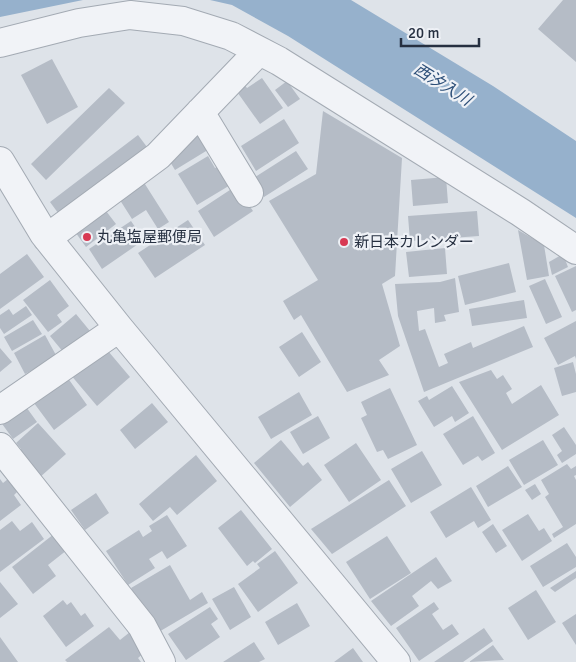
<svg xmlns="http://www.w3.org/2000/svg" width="576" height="662" viewBox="0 0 576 662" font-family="Signika,'Noto Sans JP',sans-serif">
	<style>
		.water { fill: #96b1cc }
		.building { fill: #b5bcc6 }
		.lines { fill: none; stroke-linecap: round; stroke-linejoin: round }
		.minor-casing { stroke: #a3aab3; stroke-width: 30 }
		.minor { stroke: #f1f3f7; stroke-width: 28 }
		.poi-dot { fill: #d83953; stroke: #eef1f6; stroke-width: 2 }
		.labels { text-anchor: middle; stroke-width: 4.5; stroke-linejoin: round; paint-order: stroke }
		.poi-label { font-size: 15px; fill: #263041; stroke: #eef1f6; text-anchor: start }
		.water-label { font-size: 16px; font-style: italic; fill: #2d4f78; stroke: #eef1f6 }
	</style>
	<rect width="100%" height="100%" fill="#dee3e9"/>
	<path class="water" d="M0 0H83L0 17Z
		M210 0H351L493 86 576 141V218L288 36 232 5Z"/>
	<path class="building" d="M563 0H576V62L538 29Z
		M52 59 78 107 47 124 21 75Z
		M262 78 283 108 260 124 235 89 243 83 247 88Z
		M287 81 300 99 288 107 275 90Z
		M109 88 125 103 46 180 31 164Z
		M323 111 402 158 395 276 382 284 400 346 379 360 389 375 347 392 301 315 294 320 283 301 318 280 269 201 316 174Z
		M284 119 299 143 256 171 241 146Z
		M202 133 211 148 175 170 166 155Z
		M138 135 150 151 61 217 50 202Z
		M296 151 308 169 264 197 252 179Z
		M208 156 215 168 221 165 232 184 197 205 178 174Z
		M446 177 448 203 413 206 411 180Z
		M143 181 169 222 158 229 146 210 132 219 118 197Z
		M236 186 253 211 214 237 198 211Z
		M103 207 116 224 86 247 73 229Z
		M477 211 479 236 410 241 408 216Z
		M188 220 205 245 155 278 138 253Z
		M131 221 144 240 102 269 89 249Z
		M518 230 544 245 549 276 527 280Z
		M445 248 447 274 409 277 406 252Z
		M27 254 44 277 0 309V274Z
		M563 254 568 267 552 275 549 262Z
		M509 263 516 292 465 305 458 276Z
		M576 266V310L572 312 555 276Z
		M455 278 459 312 444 315 446 321 435 323 434 308 417 311 419 331 425 329 439 367 448 363 444 354 471 342 473 348 524 326 533 347 424 392 398 316 395 284 440 282Z
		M545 279 562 317 546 324 529 286Z
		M50 280 69 306 57 315 62 322 48 332 23 300Z
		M524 300 527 318 472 326 469 309Z
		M26 306 32 315 4 334 0 328V315L9 309 13 315Z
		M76 314 90 331 64 353 50 336Z
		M33 320 42 334 12 351 4 337Z
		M576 321V359L575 356 558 365 544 338Z
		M302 332 321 362 299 377 279 347Z
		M45 335 57 357 25 374 14 353Z
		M103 345 130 377 97 406 70 374Z
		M0 348 12 362 0 372Z
		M573 362 576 374V392L562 396 554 368Z
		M491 370 497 379 503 375 512 389 506 393 512 404 541 385 559 415 502 450 459 382Z
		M65 374 87 405 54 430 31 399Z
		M452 386 469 413 455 422 452 416 434 427 418 401 427 396 429 400Z
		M390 388 417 445 388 459 383 450 377 452 361 418 367 415 361 402Z
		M299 392 312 415 271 439 258 417Z
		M152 403 168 422 135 449 120 430Z
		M24 404 37 422 13 439 0 421Z
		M318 416 330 438 303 454 290 432Z
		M473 416 495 453 482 461 478 456 463 465 443 434Z
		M38 423 66 454 39 478 17 452 21 449 16 443Z
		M564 427 576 445V454L562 463 557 455 562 451 552 435Z
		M281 440 303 466 308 462 322 480 290 507 254 463Z
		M543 440 558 465 524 485 509 460Z
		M356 443 381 480 349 502 324 465Z
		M422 451 442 485 411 503 391 469Z
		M196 455 217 481 177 515 170 507 153 521 139 504Z
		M567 464 571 469 576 466V475L574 476 576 480V524L554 538 552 534 563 527 545 497 549 494 541 480Z
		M508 466 522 487 488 507 476 486Z
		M0 479 3 483 8 479 17 492 14 495 21 505 0 521Z
		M389 480 406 506 332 554 311 529Z
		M535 484 541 494 532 500 525 490Z
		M471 487 491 520 478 528 474 521 446 538 430 512Z
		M96 493 109 513 85 530 71 510Z
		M241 510 272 549 255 563 253 561 247 566 218 528Z
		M528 514 539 531 544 528 552 541 522 561 502 530Z
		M167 515 187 546 167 559 162 551 149 559 155 568 128 585 106 551 139 530 143 537 152 531 149 526Z
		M12 521 20 531 32 522 44 539 0 572V530Z
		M493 524 507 546 496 553 482 532Z
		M54 534 67 550 48 565 56 576 33 594 12 567Z
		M387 536 411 573 370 599 346 562Z
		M567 543 576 557V567L543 587 530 566Z
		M275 551 298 583 258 612 238 584 260 568 257 564Z
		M436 557 452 581 438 589 431 581 412 596 419 606 391 626 371 601Z
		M170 565 190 600 202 592 208 603 157 633 131 588Z
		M576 571V578L555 592 550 588Z
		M0 582 18 604 0 618Z
		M234 587 251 617 230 630 212 599Z
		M536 590 556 622 528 640 508 608Z
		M63 600 67 605 71 602 81 616 85 613 94 626 66 647 43 616Z
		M434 602 439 609 432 614 443 630 452 624 459 634 419 661 396 628Z
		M297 603 310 626 278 645 265 622Z
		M210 607 218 619 211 624 220 637 186 660 168 634Z
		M576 614V645L562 623Z
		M109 627 120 640 130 632 145 652 138 658 141 662H67L65 660Z
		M484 628 493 641 463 662H434Z
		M0 637 18 662H0Z
		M254 642 265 659 259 662H223Z
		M493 645 504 660 469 662Z
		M353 648 363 662H334Z"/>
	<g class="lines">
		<defs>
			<path id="minor" d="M0 43 79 23 130 15 183 21 231 36 279 61 520 212 576 250
				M200 112 249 193
				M0 161 44 234 119 328 396 662
				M47 238 158 156 259 51
				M0 410 119 328
				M0 447 142 626 161 662"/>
		</defs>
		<use href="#minor" class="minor-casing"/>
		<use href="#minor" class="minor"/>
	</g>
	<g class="poi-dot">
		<circle cx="87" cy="237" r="5"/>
		<circle cx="344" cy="242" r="5"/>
	</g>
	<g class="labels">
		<g class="poi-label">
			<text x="97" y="242">丸亀塩屋郵便局</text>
			<text x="354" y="247">新日本カレンダー</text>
		</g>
		<g class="water-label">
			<text transform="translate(443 84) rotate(32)" y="6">西汐入川</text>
		</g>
	</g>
	<path d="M401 38v8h78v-8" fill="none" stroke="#263041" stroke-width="2.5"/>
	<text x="408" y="38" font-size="15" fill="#263041" stroke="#eef1f6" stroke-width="4" paint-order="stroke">20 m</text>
</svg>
